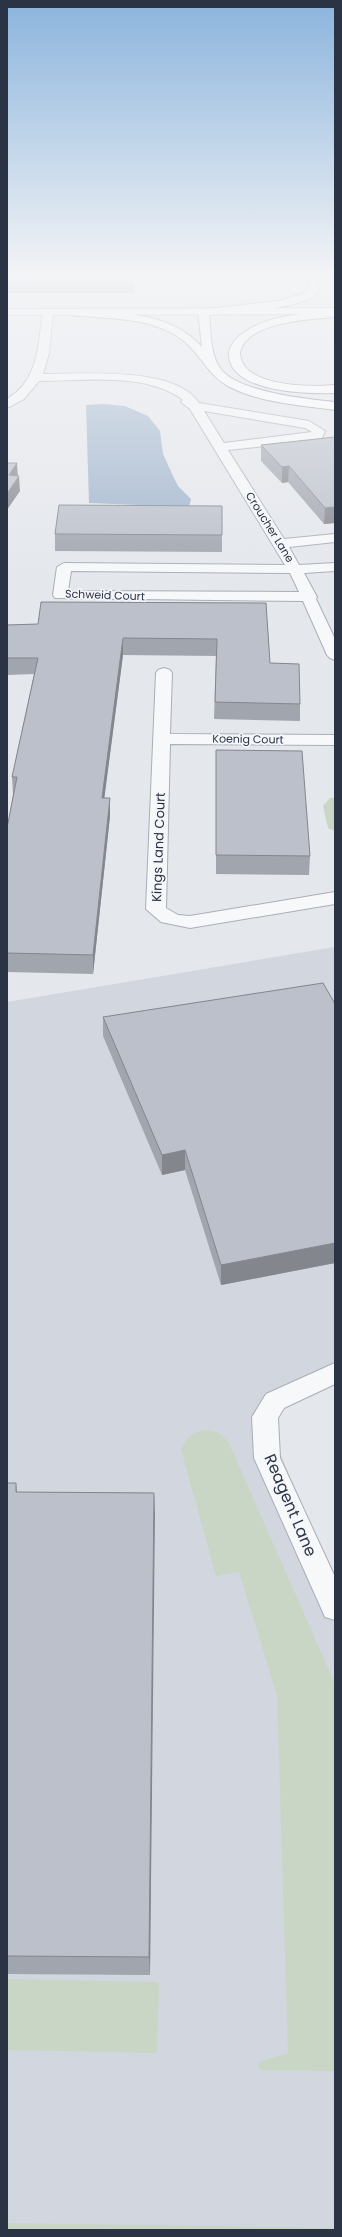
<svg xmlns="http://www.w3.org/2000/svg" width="342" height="2237" viewBox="0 0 342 2237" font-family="Poppins,sans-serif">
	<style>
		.built { fill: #d2d6de }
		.green { fill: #c9d6c5 }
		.water { fill: #9fb4cc }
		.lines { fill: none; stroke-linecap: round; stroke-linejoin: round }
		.minor-casing { stroke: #a9aeb7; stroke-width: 2 }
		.major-casing { stroke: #a3abb8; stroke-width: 2 }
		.highway-casing { stroke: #8b94a3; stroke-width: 2 }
		.minor { fill: #f7f8fa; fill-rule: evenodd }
		.major { fill: #fff; fill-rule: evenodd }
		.highway { fill: #fff; fill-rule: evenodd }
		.wall { fill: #a1a5ae }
		.shaded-wall { fill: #83868d }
		.building { fill: #bbc0ca; stroke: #83868d }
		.labels { text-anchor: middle; stroke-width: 3.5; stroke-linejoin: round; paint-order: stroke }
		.far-street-label { font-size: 11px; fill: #2b3445; stroke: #f4f6f9 }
		.street-label { font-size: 13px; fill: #2b3445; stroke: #f4f6f9 }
		.near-street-label { font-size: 16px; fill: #2b3445; stroke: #f4f6f9 }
	</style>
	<rect width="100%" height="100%" fill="#e4e7ec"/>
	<path class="built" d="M335 947V1373L265 1418 335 1581V2230H7V1002Z"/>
	<path class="green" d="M330 798H335V831L328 828 323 806Z
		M203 1430C216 1430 221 1433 229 1443L335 1684V2071L260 2070 258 2065 262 2061 288 2053 277 1695 239 1572 216 1576 181 1449C187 1438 191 1433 203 1430Z
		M7 1979 159 1982 157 2053 7 2050Z
		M7 2223 335 2228V2230H7Z"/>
	<path class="water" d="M103 404 125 406 148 416 160 431 163 454 173 476 178 486 191 499 189 507 89 503 86 405Z"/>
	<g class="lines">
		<defs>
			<path id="minor" d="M48 309 53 312 49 353 43 374C82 374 176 366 199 403L309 421 325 431 322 438 311 441 228 450 284 539 335 534V542L289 547 299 565 335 563V571L304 573 317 597 316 599 335 639V660L330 658 327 655 303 601 55 598 53 595 57 567 64 563 285 565 190 409 181 402 183 400C146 372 83 381 39 381L24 399 7 408V399C39 380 38 345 43 312ZM204 411 305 428 312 432 224 443ZM71 571 290 573 299 592 68 591Z
				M164 668 170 670 172 673 170 734 335 735V745L170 744 166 908 178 915 190 916 335 892V904L190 928 161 922 146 909 156 673 158 670Z
				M335 1363V1384L284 1408 278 1418 280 1458 335 1577V1620L325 1617 254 1458 252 1417 266 1394Z"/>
			<path id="major" d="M335 308V314L7 315V309Z"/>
			<path id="highway" d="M308 273H318C319 279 321 286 318 291 308 310 230 312 209 315 211 331 210 354 220 368 236 392 307 399 335 402V410C301 405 259 403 228 386 208 375 201 355 184 341 153 316 108 319 70 315L65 312 70 309C115 313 169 310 202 347L198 312 199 310 278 301 302 294 309 289Z
				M335 311V317C311 319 245 322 240 353 242 388 311 387 335 385V393C309 394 229 393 229 354 229 341 246 330 257 325 281 314 309 313 335 311Z"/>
		</defs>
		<use href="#minor" class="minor-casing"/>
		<use href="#major" class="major-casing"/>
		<use href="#highway" class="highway-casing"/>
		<use href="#minor" class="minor"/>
		<use href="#major" class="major"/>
		<use href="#highway" class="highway"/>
	</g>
	<path class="wall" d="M7 273H134V293H7Z
		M335 437V523L324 524 288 482 282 483 261 461V445Z
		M55 534 222 535V552L55 551Z
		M266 603 270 663 300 704V721L214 719 216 656 123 655 104 798H110V816L93 974 7 972V828L13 795 12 777 34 674 7 675V625L38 624Z
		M216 750 310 856 309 875 216 874Z
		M335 1004V1263L221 1285 185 1170 162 1175 103 1036V1017Z
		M7 1483 17 1492 154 1493 150 1975 7 1974Z"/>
	<path class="shaded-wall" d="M17 463 18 478 19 476 20 491 7 510V494L9 475Z
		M289 466 288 482 282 483V467Z
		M335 507V523L324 524 325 508Z
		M123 638V655L102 816V798Z
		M110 798V816L93 974V955Z
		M185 1150V1170L162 1175V1155Z
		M335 1243V1263L221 1285V1265Z
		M16 1483 18 1503 16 1492Z
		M154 1493 155 1513 150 1975 149 1957Z"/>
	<path class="building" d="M7 273H134L133 283H7Z
		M335 437V507L325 508 289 466 282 467 261 445Z
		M7 463H17L9 475 19 476 7 494Z
		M59 505 222 506V535L55 534Z
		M41 602 266 603 270 663 299 664 300 704 215 702 217 639 123 638 102 798H110L93 955 7 953V828L17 777H12L38 658H7V625L38 624Z
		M216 750 302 751 310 856 216 855Z
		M323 983 335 1004V1243L221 1265 185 1150 162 1155 103 1017Z
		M7 1483H16V1492L154 1493 149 1957 7 1956Z"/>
	<linearGradient id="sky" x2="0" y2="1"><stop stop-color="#8bb4dd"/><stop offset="0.47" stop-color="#f3f4f6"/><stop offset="1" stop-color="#f3f4f6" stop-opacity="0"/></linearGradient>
	<rect width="342" height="586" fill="url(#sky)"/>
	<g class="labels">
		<g class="far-street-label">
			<text transform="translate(270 527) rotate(58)" y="4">Croucher Lane</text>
			<text transform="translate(105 595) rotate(2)" y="4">Schweid Court</text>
			<text transform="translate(248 739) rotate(1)" y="4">Koenig Court</text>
		</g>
		<g class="street-label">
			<text transform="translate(158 847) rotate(-88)" y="5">Kings Land Court</text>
		</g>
		<g class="near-street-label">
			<text transform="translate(291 1505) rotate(67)" y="6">Reagent Lane</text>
		</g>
	</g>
	<rect width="342" height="2237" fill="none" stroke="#2b3445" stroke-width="16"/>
</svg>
